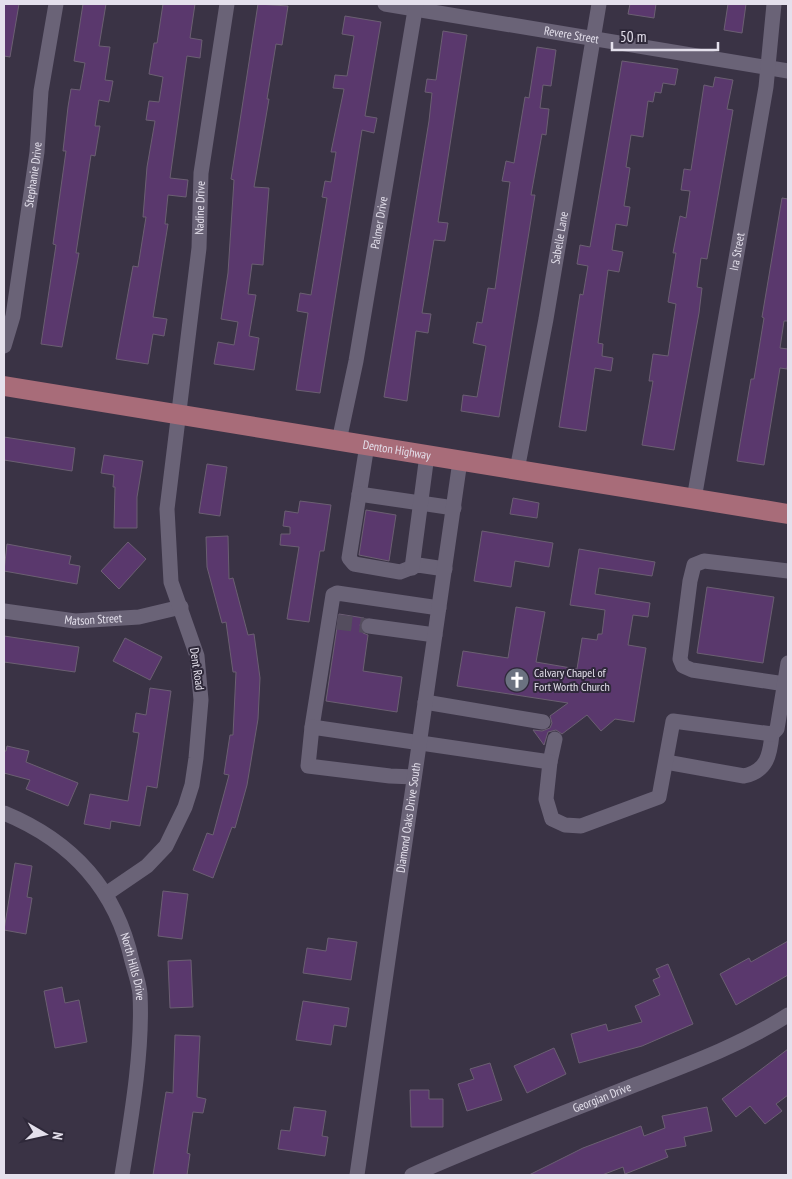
<svg xmlns="http://www.w3.org/2000/svg" width="792" height="1179" viewBox="0 0 792 1179" font-family="'PT Sans Narrow',sans-serif">
	<style>
		.building { fill: #5a386d; stroke: #6b5f72 }
		.lines { fill: none; stroke-linecap: round; stroke-linejoin: round }
		.minor-tunnel { stroke: #544d5e; stroke-width: 15; stroke-dasharray: 15 8; stroke-linecap: butt }
		.minor { stroke: #6a6377; stroke-width: 15 }
		.major { stroke: #a86c79; stroke-width: 20 }
		.labels { text-anchor: middle; stroke-width: 4; stroke-linejoin: round; paint-order: stroke }
		.street-label { font-size: 12px; fill: #e4e0ec; stroke: #2f293a }
		.poi-label { font-size: 12px; fill: #e4e0ec; stroke: #2f293a; text-anchor: start }
	</style>
	<rect width="100%" height="100%" fill="#3a3345"/>
	<path class="building" d="M4 4H19L10 57 4 56Z
		M83 4H106L99 46 110 47 105 80 113 81 109 102 99 100 95 126H100L95 156 91 155 76 253H79L62 347 41 344 56 245 53 244 66 151H63L68 107 71 89 80 90 85 63 74 61Z
		M163 4H195L190 38 202 40 200 58 187 56 170 178 188 180 186 197 168 195 165 224H168L153 317 167 319 164 336 153 334 148 364 116 359 133 266 138 267 146 217H143L147 167 155 121 146 120 149 101 159 102 163 77 149 74 154 43H157Z
		M258 4 288 6 282 45 276 44 267 99H269L254 187 269 188 263 265 252 264 248 294 256 295 249 336 259 338 254 370 214 364 218 342 234 345 238 322 221 319 228 273 234 180 231 179Z
		M630 4H656L654 18 628 14Z
		M728 4H746L742 33 724 30Z
		M345 16 381 22 365 116 377 118 374 133 362 130 320 393 296 390 308 313 297 311 300 293 311 295 327 198 322 197 325 181 331 182 336 152H331L344 89 333 88 335 75 347 76 354 36 342 34Z
		M443 31 467 35 438 222 448 223 445 241 434 240 422 313 431 314 428 333 416 331 407 401 384 397 429 121 432 93 425 92 427 79 436 80Z
		M537 47 556 50 551 86 543 85 540 108 549 109 546 135 542 134 531 195H535L499 417 461 411 463 395 477 397 486 346 473 343 477 322 482 323 488 288 495 289 510 182 502 181 506 161 514 163 525 97 529 98Z
		M622 61 678 69 675 85 663 83 661 93 655 92 653 102 648 101 643 137 631 135 626 167 630 168 624 206 630 207 627 226 616 224 612 250 623 252 619 272 608 270 598 343 603 344 602 356 613 358 611 371 595 368 586 431 559 427 580 294 583 295 588 266 577 264 580 245 590 247Z
		M715 77 733 80 727 109 733 110 707 259 701 258 697 287 702 288 699 313 674 450 642 445 653 381H649L653 354 668 356 676 304 668 302 676 253H673L680 216 686 218 690 191 681 190 684 169 691 170 704 85 713 87Z
		M782 198 788 199V321H784L780 348 788 349V361L787 369 780 368 764 465 737 461 751 379H754L764 318 762 317Z
		M4 437 75 448 72 471 4 460Z
		M104 455 143 461 137 497V528H114L115 487H113L114 475 101 473Z
		M207 464 227 467 220 516 199 513Z
		M513 498 539 503 537 518 510 514Z
		M300 501 331 505 324 551H320L309 622 287 619 299 547 280 545 281 534H290V527L283 526 285 511 298 513Z
		M366 510 396 515 389 561 359 555Z
		M482 531 553 543 549 567 515 561 511 587 474 581Z
		M228 536 229 579 233 578 248 635 254 634 260 678 258 719 247 785 235 828 232 827 213 878 193 870 207 833 213 835 229 775 224 774 230 735H233L236 672H233L226 622 222 623 207 567 206 537Z
		M128 542 146 559 119 589 101 571Z
		M7 544 71 556 69 564 80 566 77 584 4 571Z
		M579 549 655 562 652 576 599 568 595 594 650 603 648 617 633 615 628 645 646 648 634 722 615 719 601 731 587 715 562 734 556 730 548 732 544 745 533 730 542 731 550 728 552 723 550 716 568 703 457 686 463 651 508 658 516 607 545 612 536 662 577 669 582 638 597 640 598 634H602L605 610 570 605Z
		M707 587 774 597 763 663 697 653Z
		M339 614 364 618 360 625 363 633 368 635 363 671 402 677 397 712 326 701Z
		M4 636 79 647 75 672 4 662Z
		M125 638 162 657 150 680 113 661Z
		M150 688 171 691 157 788 147 786 140 826 111 821 110 829 84 824 90 794 128 801 139 733 133 732 136 713 146 715Z
		M7 746 29 751 26 762 78 783 68 806 26 789 30 780 4 773V751H6Z
		M15 863 32 866 27 897 32 898 26 934 4 930Z
		M163 891 188 894 182 939 158 936Z
		M328 938 357 942 351 980 303 973 307 948 326 951Z
		M788 941V975L736 1005 720 974 749 958 751 962Z
		M191 960 193 1007 170 1008 168 961Z
		M668 964 693 1024 642 1046 579 1063 571 1034 606 1024 608 1031 642 1022 635 1006 660 995 653 980 660 977 656 969Z
		M62 987 65 1003 79 1000 87 1042 55 1048 44 991Z
		M303 1001 349 1008 346 1027 334 1025 331 1045 296 1040Z
		M175 1035 200 1036 197 1097 206 1099 203 1113 193 1112 187 1153 190 1154 187 1175H153L166 1092 173 1093Z
		M554 1048 566 1074 527 1093 514 1066Z
		M788 1049V1095L776 1104 782 1111 765 1124 750 1106 736 1117 722 1099Z
		M490 1063 502 1100 467 1111 458 1084 474 1079 470 1069Z
		M410 1090H429V1099H443V1127H411Z
		M294 1107 326 1111 322 1136 328 1137 325 1156 278 1149 281 1130 290 1131Z
		M707 1107 712 1131 684 1137 686 1146 665 1150 668 1157 625 1174 623 1167 602 1175H529L583 1148 641 1126 644 1136 665 1128 662 1116Z"/>
	<g class="lines">
		<path class="minor-tunnel" d="M337 622 369 626"/>
		<g class="minor">
			<path id="s1" d="M385 4 788 71"/>
			<path id="s2" d="M4 346 13 316 37 152 41 91 56 4"/>
			<path id="s3" d="M339 441 356 361 416 4"/>
			<path d="M367 445 349 558 354 564 400 572 418 565 445 569"/>
			<path id="s4" d="M517 470 546 319 599 4"/>
			<path d="M359 494 454 508"/>
			<path id="s5" d="M694 499 766 87 774 4"/>
			<path d="M412 568 427 455"/>
			<path id="s6" d="M4 611 75 621 139 617 181 607"/>
			<path d="M369 626 435 635"/>
			<path d="M785 684 692 670 683 666 680 659 690 581 694 565 704 561 788 571"/>
			<path d="M425 702 543 722"/>
			<path d="M312 727 333 595 337 593 439 608"/>
			<path d="M550 762 555 739"/>
			<path d="M666 762 744 776C767 771 770 755 772 734"/>
			<path d="M414 777 390 776 308 766 312 727 550 762 546 799 552 819 565 825 581 826 659 797 673 721 772 734 777 729 788 663"/>
			<path id="s7" d="M4 813C72 841 116 889 132 961 135 972 139 983 140 994 143 1051 131 1119 122 1175"/>
			<path id="s8" d="M106 894 147 866 166 846 185 807 192 785 196 758 201 700 197 656 171 582 167 509 199 248 201 173 227 4"/>
			<path id="s9" d="M357 1175 460 461"/>
			<path id="s10" d="M412 1175C486 1142 562 1114 637 1084 689 1064 741 1045 788 1015"/>
		</g>
		<path class="major" id="s11" d="M4 386 788 514"/>
	</g>
	<defs>
		<symbol id="church-disc" viewBox="-11 -11 22 22"><circle r="9.5" fill="#6b7280" stroke="#2f293a"/><path d="M-1.2-6h2.4v3.5h3.3v2.4h-3.3V6h-2.4V-.1h-3.3v-2.4h3.3Z" fill="#fff"/></symbol>
	</defs>
	<g fill-rule="evenodd">
		<use href="#church-disc" x="503" y="666" width="28" height="28"/>
	</g>
	<g class="labels">
		<g class="street-label">
			<text dy="4" stroke="none"><textPath href="#s1" startOffset="189">Revere Street</textPath></text>
			<text dy="4" stroke="none"><textPath href="#s2" startOffset="174">Stephanie Drive</textPath></text>
			<text dy="4" stroke="none"><textPath href="#s8" startOffset="728">Nadine Drive</textPath></text>
			<text dy="4" stroke="none"><textPath href="#s3" startOffset="222">Palmer Drive</textPath></text>
			<text dy="4" stroke="none"><textPath href="#s4" startOffset="236">Sabelle Lane</textPath></text>
			<text dy="4" stroke="none"><textPath href="#s5" startOffset="251">Ira Street</textPath></text>
			<text dy="4" stroke="none"><textPath href="#s11" startOffset="398">Denton Highway</textPath></text>
			<text dy="4" stroke="none"><textPath href="#s6" startOffset="90">Matson Street</textPath></text>
			<text transform="translate(197 669) rotate(82)" y="4">Dent Road</text>
			<text dy="4" stroke="none"><textPath href="#s9" startOffset="361">Diamond Oaks Drive South</textPath></text>
			<text dy="4" stroke="none"><textPath href="#s7" startOffset="210">North Hills Drive</textPath></text>
			<text dy="4" stroke="none"><textPath href="#s10" startOffset="205">Georgian Drive</textPath></text>
		</g>
		<g class="poi-label">
			<text x="534" y="677">Calvary Chapel of<tspan x="534" dy="14">Fort Worth Church</tspan></text>
		</g>
	</g>
	<rect width="792" height="1179" fill="none" stroke="#e4e0ec" stroke-width="10"/>
	<g transform="translate(45 1134) rotate(99)" stroke="#2f293a" stroke-width="4" paint-order="stroke">
	<path d="M0-4L9 19L0 12L-9 19Z" fill="#e4e0ec"/>
	<text y="-8" font-size="14" font-weight="bold" text-anchor="middle" fill="#e4e0ec">N</text>
	</g>
	<path d="M612 42v8h106v-8" fill="none" stroke="#e4e0ec" stroke-width="2.5"/>
	<text x="620" y="42" font-size="15" fill="#e4e0ec" stroke="#2f293a" stroke-width="4" paint-order="stroke">50 m</text>
</svg>
